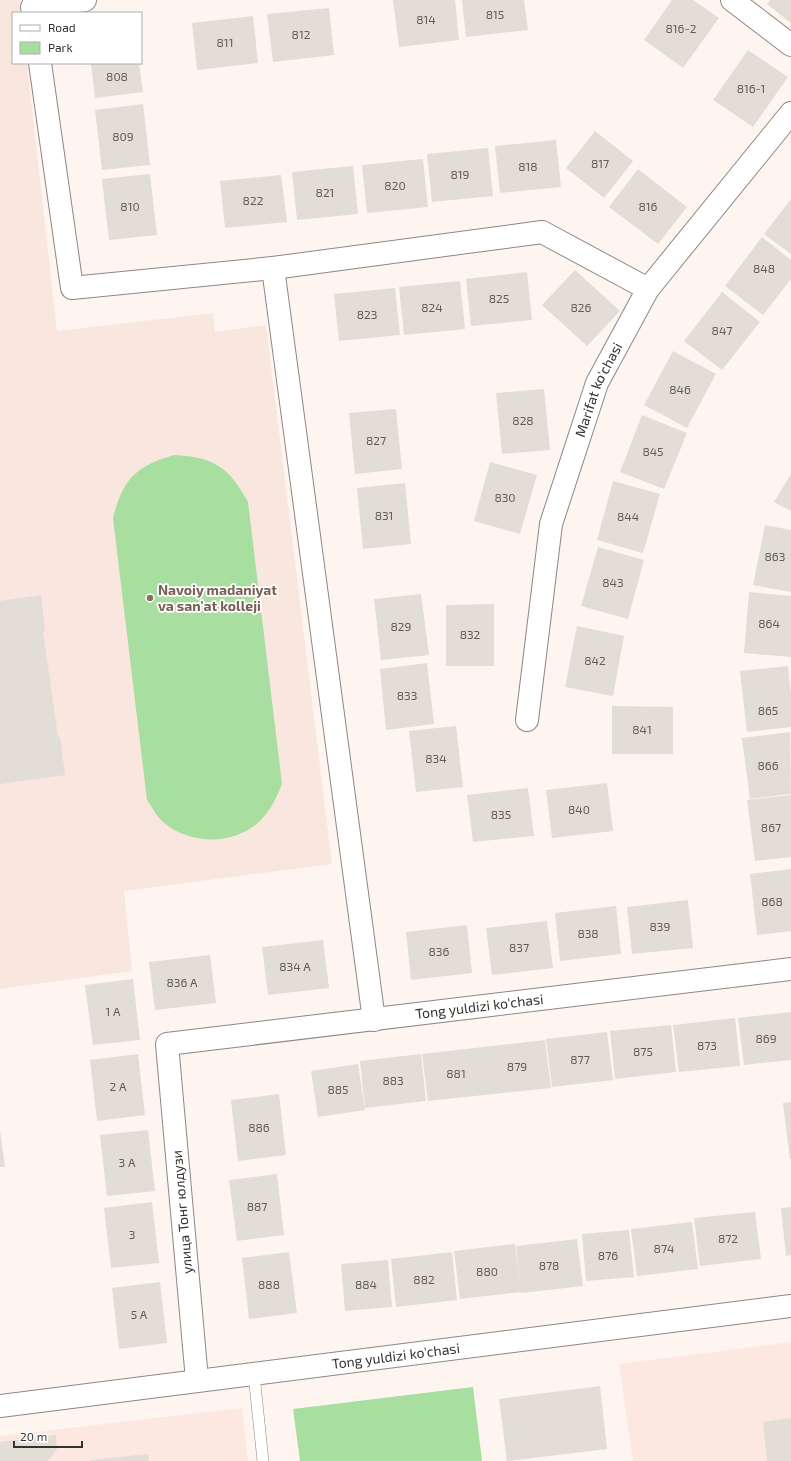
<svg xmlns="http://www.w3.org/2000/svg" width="791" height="1461" viewBox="0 0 791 1461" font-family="'Exo 2',sans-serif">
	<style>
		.commercial { fill: #fce8e0 }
		.built { fill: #f8e6df }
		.green { fill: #a8de9f }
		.building { fill: #e2ddd5 }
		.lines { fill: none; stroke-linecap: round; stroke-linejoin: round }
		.lane-casing { stroke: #8f8683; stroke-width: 12 }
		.street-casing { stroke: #8f8683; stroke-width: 24 }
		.lane { stroke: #fff; stroke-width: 11 }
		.street { stroke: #fff; stroke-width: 22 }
		.education-dot { fill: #8d6e63; stroke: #fff; stroke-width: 1.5 }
		.labels { text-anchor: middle; stroke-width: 3.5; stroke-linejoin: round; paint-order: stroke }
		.number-label { font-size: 12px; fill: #605c58 }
		.street-label { font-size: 14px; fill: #34312f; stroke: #fff }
		.education-label { font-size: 14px; font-weight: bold; fill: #785e54; stroke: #fff; text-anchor: start }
	</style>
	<rect width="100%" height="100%" fill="#fef5f1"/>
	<path class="commercial" d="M791 1342V1461H633L619 1364Z
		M242 1408 248 1461H0V1436Z"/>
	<path class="built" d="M0 0H20L21 13H13V63H27L57 331 213 313 215 332 266 325 332 864 124 891 132 971 0 989Z"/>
	<path class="green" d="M174 455C214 457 229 467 248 502L282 784C276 798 271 810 260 821 233 847 184 845 159 818 154 812 151 805 147 800L113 518C123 479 136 466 174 455Z
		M473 1387 482 1461H300L293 1409Z"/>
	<path class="building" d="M393 0H455L459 40 399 47Z
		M462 0H524L528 30 466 37Z
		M672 0H693L719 18 683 68 644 40Z
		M770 0H791V23L767 4Z
		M329 8 334 55 273 62 267 14Z
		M253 16 258 63 197 70 192 23Z
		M748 50 788 77 753 127 713 100Z
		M91 63H139L143 92 95 98Z
		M143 104 150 165 102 170 95 110Z
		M595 131 633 161 604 198 566 168Z
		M556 140 561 187 500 193 495 146Z
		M488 148 493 196 432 202 427 154Z
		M423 159 428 207 367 213 362 165Z
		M353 166 358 214 297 220 292 172Z
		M638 169 687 207 658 244 609 207Z
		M150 174 157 235 109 240 102 179Z
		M281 175 287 222 225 228 220 181Z
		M791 199V254L764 234Z
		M762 237 791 260V279L763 315 725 286Z
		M575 270 620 311 587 346 542 305Z
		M527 272 532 320 471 326 466 279Z
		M460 281 465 329 404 335 399 287Z
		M395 288 400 335 339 341 334 294Z
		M722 292 760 322 722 370 684 341Z
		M673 351 716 374 687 428 644 405Z
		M544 389 550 450 502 454 496 393Z
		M396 409 402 469 355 474 349 413Z
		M642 415 687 433 664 489 620 472Z
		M490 462 537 475 520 534 474 521Z
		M791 474V511L774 502Z
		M613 481 660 494 643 553 597 540Z
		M405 483 411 544 363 549 357 488Z
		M765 525 791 530V592L753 585Z
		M598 547 644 560 628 619 581 606Z
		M749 592 791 596V657L744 653Z
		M421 594 429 655 381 660 374 599Z
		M41 595 45 631H43L58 737H60L65 775 0 784V601Z
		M494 604V666H446V605Z
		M577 626 624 636 613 696 565 687Z
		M427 663 434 724 386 730 380 669Z
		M788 666 791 695V727L747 732 740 671Z
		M612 706 673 707V754H612Z
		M456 726 463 787 416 792 409 731Z
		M790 732 791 794 750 799 742 738Z
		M607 783 613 831 552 838 546 790Z
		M528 788 534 836 473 842 467 795Z
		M791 795V857L755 861 747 800Z
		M791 869V931L757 935 750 874Z
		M688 900 693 948 632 954 627 907Z
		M616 906 621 954 560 961 555 913Z
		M547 921 553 968 492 975 486 928Z
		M467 925 472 973 411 980 406 932Z
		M323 940 329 988 268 995 262 947Z
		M210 955 216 1003 155 1010 149 962Z
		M133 979 140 1040 93 1045 85 985Z
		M791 1012V1060L744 1065 738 1018Z
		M735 1018 740 1066 679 1072 673 1025Z
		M671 1025 676 1072 615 1079 610 1031Z
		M607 1032 613 1080 552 1087 546 1039Z
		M545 1040 551 1088 428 1101 422 1054Z
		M138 1054 145 1115 97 1121 90 1060Z
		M421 1054 426 1101 365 1108 360 1061Z
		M358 1064 365 1110 318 1117 311 1071Z
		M279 1094 286 1155 238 1161 231 1100Z
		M791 1102V1159H790L783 1103Z
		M0 1130 5 1167H0Z
		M148 1130 155 1191 107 1196 100 1135Z
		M277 1174 284 1235 237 1241 229 1180Z
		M152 1202 159 1263 111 1268 104 1208Z
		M791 1207V1255L786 1256 781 1208Z
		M755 1212 761 1259 700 1266 694 1218Z
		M692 1222 698 1269 637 1276 631 1229Z
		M629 1230 634 1277 586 1281 582 1234Z
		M577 1239 583 1286 521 1293 516 1246Z
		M515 1244 521 1292 460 1299 454 1251Z
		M289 1252 297 1313 249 1319 242 1258Z
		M452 1252 457 1300 396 1307 391 1259Z
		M388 1260 392 1307 345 1311 341 1264Z
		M160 1282 167 1343 119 1349 112 1288Z
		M600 1386 607 1449 507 1461 499 1399Z
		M791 1418V1461H767L763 1422Z
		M56 1435 57 1449 48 1461H0V1442Z
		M148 1454 149 1461H91V1460Z"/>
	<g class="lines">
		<defs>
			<path id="lane" d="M254 1375 263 1461"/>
			<g id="street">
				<path d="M732 0 791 45"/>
				<path d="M32 7 85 0"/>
				<path d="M40 63 72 288 273 268 542 232 648 289"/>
				<path d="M273 268 374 1020"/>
				<path id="s1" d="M527 720 551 524 597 383 648 289 791 113"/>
				<path id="s2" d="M197 1380 167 1044 791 969"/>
				<path id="s3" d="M0 1406 791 1306"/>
			</g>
		</defs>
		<use href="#lane" class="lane-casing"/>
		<use href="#street" class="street-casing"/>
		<use href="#lane" class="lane"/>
		<use href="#street" class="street"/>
	</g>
	<circle class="education-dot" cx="150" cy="598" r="4"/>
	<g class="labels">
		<g class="number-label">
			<text x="495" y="19">815</text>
			<text x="426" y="24">814</text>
			<text x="681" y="33">816-2</text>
			<text x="301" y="39">812</text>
			<text x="225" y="47">811</text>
			<text x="117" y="81">808</text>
			<text x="751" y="93">816-1</text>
			<text x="123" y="141">809</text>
			<text x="600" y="168">817</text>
			<text x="528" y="171">818</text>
			<text x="460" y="179">819</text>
			<text x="395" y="190">820</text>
			<text x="325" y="197">821</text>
			<text x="253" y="205">822</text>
			<text x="130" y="211">810</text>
			<text x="648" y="211">816</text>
			<text x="764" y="273">848</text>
			<text x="499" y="303">825</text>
			<text x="432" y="312">824</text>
			<text x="581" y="312">826</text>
			<text x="367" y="319">823</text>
			<text x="722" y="335">847</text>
			<text x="680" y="394">846</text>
			<text x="523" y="425">828</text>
			<text x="376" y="445">827</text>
			<text x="653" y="456">845</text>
			<text x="505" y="502">830</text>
			<text x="384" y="520">831</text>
			<text x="628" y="521">844</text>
			<text x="775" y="561">863</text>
			<text x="613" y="587">843</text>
			<text x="769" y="628">864</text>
			<text x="401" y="631">829</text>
			<text x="470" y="639">832</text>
			<text x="595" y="665">842</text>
			<text x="407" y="700">833</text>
			<text x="768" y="715">865</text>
			<text x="642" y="734">841</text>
			<text x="436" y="763">834</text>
			<text x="768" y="770">866</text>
			<text x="579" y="814">840</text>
			<text x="501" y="819">835</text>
			<text x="771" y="832">867</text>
			<text x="772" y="906">868</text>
			<text x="660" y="931">839</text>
			<text x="588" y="938">838</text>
			<text x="519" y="952">837</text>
			<text x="439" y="956">836</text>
			<text x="295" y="971">834 А</text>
			<text x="182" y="987">836 А</text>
			<text x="113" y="1016">1 А</text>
			<text x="766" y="1043">869</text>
			<text x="707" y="1050">873</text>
			<text x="643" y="1056">875</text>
			<text x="580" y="1064">877</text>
			<text x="517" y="1071">879</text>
			<text x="456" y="1078">881</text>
			<text x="393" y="1085">883</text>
			<text x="118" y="1091">2 А</text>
			<text x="338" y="1094">885</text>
			<text x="259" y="1132">886</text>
			<text x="127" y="1167">3 А</text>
			<text x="257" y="1211">887</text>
			<text x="132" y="1239">3</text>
			<text x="728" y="1243">872</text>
			<text x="664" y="1253">874</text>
			<text x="608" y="1260">876</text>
			<text x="549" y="1270">878</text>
			<text x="487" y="1276">880</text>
			<text x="424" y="1284">882</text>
			<text x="269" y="1289">888</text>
			<text x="366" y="1289">884</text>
			<text x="139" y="1319">5 А</text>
		</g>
		<g class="street-label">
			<text dy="5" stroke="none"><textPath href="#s1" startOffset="340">Marifat ko'chasi</textPath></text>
			<text dy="5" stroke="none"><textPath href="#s2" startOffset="652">Tong yuldizi ko'chasi</textPath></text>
			<text transform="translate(182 1212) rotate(-95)" y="5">улица Тонг юлдузи</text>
			<text dy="5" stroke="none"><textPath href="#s3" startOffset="399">Tong yuldizi ko'chasi</textPath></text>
		</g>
		<g class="education-label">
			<text x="158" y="595">Navoiy madaniyat<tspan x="158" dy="16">va san'at kolleji</tspan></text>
		</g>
	</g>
	<rect x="12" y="12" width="130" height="52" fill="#ffffff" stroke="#aeadac"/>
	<rect x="20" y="25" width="20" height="6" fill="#ffffff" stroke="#aeadac"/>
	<text x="48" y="32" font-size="12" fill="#34312f">Road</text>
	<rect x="20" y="42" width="20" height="12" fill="#a8de9f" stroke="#aeadac"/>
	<text x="48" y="52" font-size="12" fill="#34312f">Park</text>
	<path d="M14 1441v6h68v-6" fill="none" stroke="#34312f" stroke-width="2"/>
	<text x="20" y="1441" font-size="12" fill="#34312f" stroke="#ffffff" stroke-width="3" paint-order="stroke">20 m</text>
</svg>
